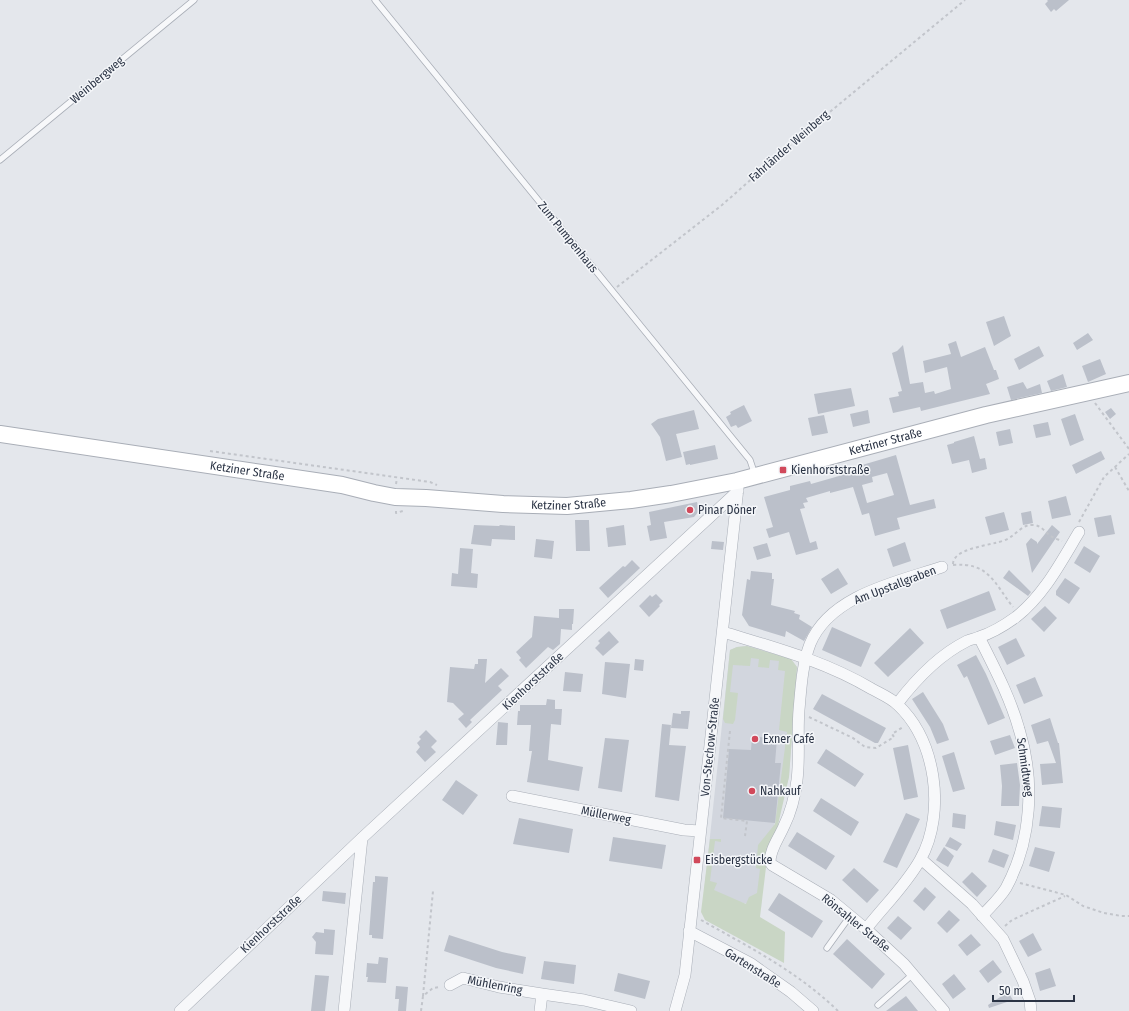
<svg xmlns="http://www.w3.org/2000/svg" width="1129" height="1011" viewBox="0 0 1129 1011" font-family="'Fira Sans Condensed',sans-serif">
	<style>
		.built { fill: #d2d6de }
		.green { fill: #c9d6c5 }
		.building { fill: #bbc0ca; fill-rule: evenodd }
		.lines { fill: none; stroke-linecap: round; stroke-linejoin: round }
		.lane-casing { stroke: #a9aeb7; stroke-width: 7 }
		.street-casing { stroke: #a9aeb7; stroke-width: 12 }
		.secondary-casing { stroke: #a9aeb7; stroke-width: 18 }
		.path { stroke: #c2c5cb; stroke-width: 2; stroke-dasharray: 3 3; stroke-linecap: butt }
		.lane { stroke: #f7f8fa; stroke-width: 5.5 }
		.street { stroke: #f7f8fa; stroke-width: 11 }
		.secondary { stroke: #fff; stroke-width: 16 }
		.poi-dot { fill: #d1495b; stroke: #f4f6f9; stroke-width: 1.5 }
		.labels { text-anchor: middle; stroke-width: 3; stroke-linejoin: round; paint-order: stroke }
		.street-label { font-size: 12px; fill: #2b3445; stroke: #f4f6f9 }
		.poi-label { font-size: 12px; fill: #2b3445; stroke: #f4f6f9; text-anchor: start }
	</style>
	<rect width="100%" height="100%" fill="#e4e7ec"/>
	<path class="built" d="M747 646 791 659 797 667 789 777 763 862 761 908 704 892 730 650 737 647Z"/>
	<path class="green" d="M747 646 791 659 797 667 789 777 778 825 767 859 760 917 785 932 784 963 705 920 701 912 710 839H721V842L715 841 710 881 717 883 714 890 746 904 749 897 757 893 760 869 756 868 758 845 775 824 787 732 779 730 785 671 778 670 779 661 770 660 769 668 758 667 759 659 751 658 750 666 733 665 730 692 738 693 735 720 733 724 725 723 723 719 730 650 737 647Z"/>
	<path class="building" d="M1047 0H1069L1056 11 1054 9 1051 12 1045 4 1048 1Z
		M1004 316 1011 336 994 346 986 322Z
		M1088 333 1093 340 1077 350 1073 343Z
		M956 341 961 357 985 347 994 370H996L999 379 986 384 990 394 921 411 920 407 893 413 889 398 899 396 898 392 902 391 892 353 897 351 903 345 910 384 923 382 925 393 934 391 935 394 951 389 947 367 925 373 923 361 951 354 948 344Z
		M1039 346 1044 356 1019 370 1014 359Z
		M1100 359 1106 374 1088 382 1082 366Z
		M1063 374 1067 387 1051 391 1047 381Z
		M1023 382 1027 389 1040 384 1042 393 1011 400 1007 387Z
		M851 388 855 406 818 414 814 394Z
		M744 405 752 421 738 428 736 425 731 427 726 417 731 414 730 412Z
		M1111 408 1116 414 1110 419 1105 412Z
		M694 410 699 429 676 434 682 457 666 461 660 437 651 424 658 419Z
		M868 410 870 423 853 427 850 414Z
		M1075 414 1084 440 1070 446 1061 419Z
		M824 415 828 433 812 436 808 418Z
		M1048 422 1051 435 1036 438 1033 425Z
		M1010 429 1013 443 999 446 996 432Z
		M974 436 980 459 985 458 987 469 972 473 969 460 952 464 947 445 954 443V442Z
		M715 445 718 459 690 465V464L686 465 683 452Z
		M1101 451 1105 459 1076 474 1072 465Z
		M896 455 910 505 934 499 936 508 897 518 900 529 875 536 869 513 862 515 853 487 830 493V491L806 498 808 502 803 503 805 508 800 509 810 543 816 541 818 549 796 555 789 532 769 538 766 529 773 527 764 497 790 490V486L810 481 811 484 853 472 852 468ZM887 473 894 495 867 503 862 485 873 482 872 477Z
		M1066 496 1071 515 1052 519 1048 501Z
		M697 502 699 511 694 517 664 522 667 538 650 541 647 526 651 525 649 512Z
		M1031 511 1033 523 1023 525 1021 513Z
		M1004 512 1009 530 990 535 985 517Z
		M1111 515 1115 534 1098 537 1094 518Z
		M575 520H589L590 551H576Z
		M474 525 499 526 500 525 515 526V540L492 539 491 546 471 544Z
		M624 525 626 545 608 547 606 528Z
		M1052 525 1060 532 1032 573 1026 544 1031 538 1037 542V544Z
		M536 539 554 541 552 559 534 557Z
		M712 541 724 542 723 550 711 549Z
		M905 542 911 561 893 567 887 549Z
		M767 543 771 556 757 560 753 547Z
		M1084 546 1100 556 1090 573 1074 563Z
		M460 548 473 549 471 573 478 574 477 588 451 586 452 573 458 574Z
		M632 560 640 568 608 598 599 588 623 566 625 567Z
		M838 568 848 584 831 594 821 579Z
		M1009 570 1031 592 1028 596 1003 578Z
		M751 571 772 573V579H774L771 605 795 611 794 613 800 615 799 619 812 627 804 641 786 631 785 637 749 626 742 615 747 579 750 580Z
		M1065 578 1080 588 1069 604 1056 595V591Z
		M989 591 996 610 947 629 940 610Z
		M656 594 663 601 659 605 660 606 649 617 639 606 650 595 652 597Z
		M1045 606 1057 618 1044 632 1031 619Z
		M559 609H574L573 624H572V630L561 629 560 644 553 650 548 647 526 668 519 660 521 658 516 652 532 637 534 616 559 618Z
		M832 627 871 644 861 667 822 650Z
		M910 628 924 643 888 677 874 663Z
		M609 631 619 642 603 656 595 648 600 643 598 641Z
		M1016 638 1025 656 1007 665 998 647Z
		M976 655 986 674 1005 718 988 725 967 676 964 678 957 665Z
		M478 659H487L485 683 501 668 509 676 498 686 502 690 470 720 472 722 466 728 458 719 464 714 453 703 447 702 450 667 474 669 475 664H478Z
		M635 659 644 660 643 671 634 670Z
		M605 662 630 664 626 698 602 694Z
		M565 672 583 674 581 692 563 691Z
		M1035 677 1043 696 1024 704 1016 685Z
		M923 692 943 724 949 740 937 744 930 727 912 699Z
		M822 694 886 728 878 743H875L813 709Z
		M547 699 555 700V709H562L561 725 551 724 548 760 583 767 579 791 527 782 532 751H529L531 725H517L518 711H520V705H546Z
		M681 711H690L688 729 671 728 673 713 681 714Z
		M1050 718 1058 743H1059L1063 783 1042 785 1040 764 1056 763 1048 741 1037 744 1031 725Z
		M498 722 508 723 507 745H496Z
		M662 724 671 725 669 745 686 746 679 801 655 797Z
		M426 730 437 741 431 747 436 752 425 762 416 752 420 747 417 743 421 739 419 737Z
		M1010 735 1015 748 995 755 990 741Z
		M752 736 777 739 775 763H781L775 823 723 818 729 749 751 750Z
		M605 738 629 740 622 792 598 788Z
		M908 745 918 797 904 800 893 748Z
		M826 749 864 774 855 787 817 763Z
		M954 752 965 789 953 792 942 756Z
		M1017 763 1020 785 1019 806H1001L1002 786 1000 765Z
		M456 780 478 795 463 815 442 800Z
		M821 798 859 822 851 836 813 811Z
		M1042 806 1062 808 1060 828 1039 826Z
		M906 813 920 819 897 868 883 862Z
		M953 813 966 815 965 829 952 827Z
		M519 818 573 829 569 853 513 844Z
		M996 821 1016 825 1013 840 994 835Z
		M797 832 835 856 826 870 788 846Z
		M613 837 666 845 662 869 609 861Z
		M950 837 962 844 957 851 945 846Z
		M944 847 954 856 948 867 936 860Z
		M1035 847 1055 852 1049 872 1029 866Z
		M993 849 1009 855 1004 868 988 862Z
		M854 868 879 890 867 903 842 880Z
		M972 872 987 886 977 897 962 882Z
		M375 876 388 877 383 939 372 938V935H369L373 882H375Z
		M925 887 936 897 924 911 913 901Z
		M323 891 346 893 345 904 322 901Z
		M779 893 823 921 812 938 768 910Z
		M949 910 960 920 947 933 937 923Z
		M898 916 912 928 901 940 887 928Z
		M324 929 335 930 333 955 315 954 316 942 312 937 316 932 324 933Z
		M1033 933 1042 950 1028 957 1019 941Z
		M971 934 981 945 967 956 958 945Z
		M449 935 502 952 526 957 523 974 496 968 444 951Z
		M847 939 885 974 872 989 833 954Z
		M379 957 388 958 386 983 367 982 368 977H366L367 963 378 964Z
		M993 960 1002 972 988 983 979 971Z
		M544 961 576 965 574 984 541 979Z
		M1050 968 1056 986 1040 991 1035 973Z
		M618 973 650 981 645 999 614 991Z
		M954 974 966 989 953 999 942 984Z
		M315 975 329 976 325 1011H311Z
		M396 986 408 987 406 1011H398L399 999H395Z
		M1008 992 1013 1000 989 1008 988 1005Z
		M906 996 918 1011H886Z"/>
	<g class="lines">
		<defs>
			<path id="lane" d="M375 0 750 460 755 475
				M0 160 194 0
				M827 948 850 916
				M878 1005 913 974"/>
			<path id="street" d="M942 567C897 582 830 595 810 644 802 665 801 688 799 710 797 733 800 756 797 780 795 796 791 812 784 826 779 838 770 849 770 862L772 865 831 900 866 929 904 964 944 1011
				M723 632C775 648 825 661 872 689 881 694 891 698 898 705 918 724 929 751 933 777 937 804 934 836 920 860 906 885 884 906 866 929
				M979 637C994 667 1010 697 1019 729 1035 781 1032 840 1006 888 1000 898 990 907 982 916
				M897 704C916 679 939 655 967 641 971 639 975 639 979 637 992 633 1005 625 1016 617 1044 595 1061 562 1079 532
				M512 796 684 830 700 831
				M921 859 972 904 1003 939 1023 981 1030 1001 1031 1011
				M689 931 750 963 791 992 813 1011
				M450 985 463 978 499 987 542 994
				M180 1011 362 838 738 491
				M344 1011 362 838
				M540 1011 542 994 584 1000 631 1011
				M675 1011 685 975 738 488"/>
			<g id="secondary">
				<path id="s1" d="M0 434 342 485 374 493 395 497 426 498 503 504 567 506 631 500 671 494 737 481 986 415 1129 383"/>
			</g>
		</defs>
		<use href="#lane" class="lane-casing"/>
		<use href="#street" class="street-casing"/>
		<use href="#secondary" class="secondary-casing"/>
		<path class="path" d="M617 287 722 205 796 140 965 0
			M1095 403 1129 449
			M210 451 430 482 437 485
			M1115 467 1129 491
			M396 484 397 478
			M396 511V513L403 511
			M1079 522 1104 477 1129 454
			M953 564C953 550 983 546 995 543 1000 542 1007 540 1012 536 1018 532 1024 524 1033 525 1042 525 1046 534 1054 538 1056 539 1060 540 1062 541
			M953 565C989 562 994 583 1013 607
			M809 717 853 738 865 747 876 748 894 737 892 734 903 727
			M730 731 721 818 747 821 745 836
			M752 855 759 858
			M1020 883 1066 895 1083 906 1104 913 1121 916H1129
			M701 920C749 947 798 972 838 1011
			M1005 926 1012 920 1065 896
			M423 996 433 891
			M421 1011 423 996 433 988 440 987"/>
		<use href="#lane" class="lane"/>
		<use href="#street" class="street"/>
		<use href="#secondary" class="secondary"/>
	</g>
	<g class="poi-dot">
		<rect x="779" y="466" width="8" height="8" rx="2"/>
		<circle cx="690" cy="510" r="4"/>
		<circle cx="755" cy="739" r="4"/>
		<circle cx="752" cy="791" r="4"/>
		<rect x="693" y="856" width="8" height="8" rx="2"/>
	</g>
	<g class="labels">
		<g class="street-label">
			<text transform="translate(97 80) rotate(-40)" y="4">Weinbergweg</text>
			<text transform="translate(789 146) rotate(-41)" y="4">Fahrländer Weinberg</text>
			<text transform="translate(568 237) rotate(51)" y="4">Zum Pumpenhaus</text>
			<text dy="4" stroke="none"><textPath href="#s1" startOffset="898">Ketziner Straße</textPath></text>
			<text dy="4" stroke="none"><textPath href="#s1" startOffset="250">Ketziner Straße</textPath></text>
			<text dy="4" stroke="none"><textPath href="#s1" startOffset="574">Ketziner Straße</textPath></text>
			<text transform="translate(895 585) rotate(-21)" y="4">Am Upstallgraben</text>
			<text transform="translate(533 681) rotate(-43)" y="4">Kienhorststraße</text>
			<text transform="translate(710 747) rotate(-84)" y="4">Von-Stechow-Straße</text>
			<text transform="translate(1025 767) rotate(82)" y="4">Schmidtweg</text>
			<text transform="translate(606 815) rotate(11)" y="4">Müllerweg</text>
			<text transform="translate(856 923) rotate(39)" y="4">Rönsahler Straße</text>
			<text transform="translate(271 924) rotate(-43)" y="4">Kienhorststraße</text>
			<text transform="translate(753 968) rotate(32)" y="4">Gartenstraße</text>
			<text transform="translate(495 985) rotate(11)" y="4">Mühlenring</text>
		</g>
		<g class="poi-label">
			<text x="791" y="474">Kienhorststraße</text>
			<text x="698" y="514">Pinar Döner</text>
			<text x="763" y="743">Exner Café</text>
			<text x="760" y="795">Nahkauf</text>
			<text x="705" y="864">Eisbergstücke</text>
		</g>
	</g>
	<path d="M993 995v6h81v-6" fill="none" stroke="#2b3445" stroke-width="2"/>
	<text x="999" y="995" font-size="12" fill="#2b3445" stroke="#f4f6f9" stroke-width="3" paint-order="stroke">50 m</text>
</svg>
